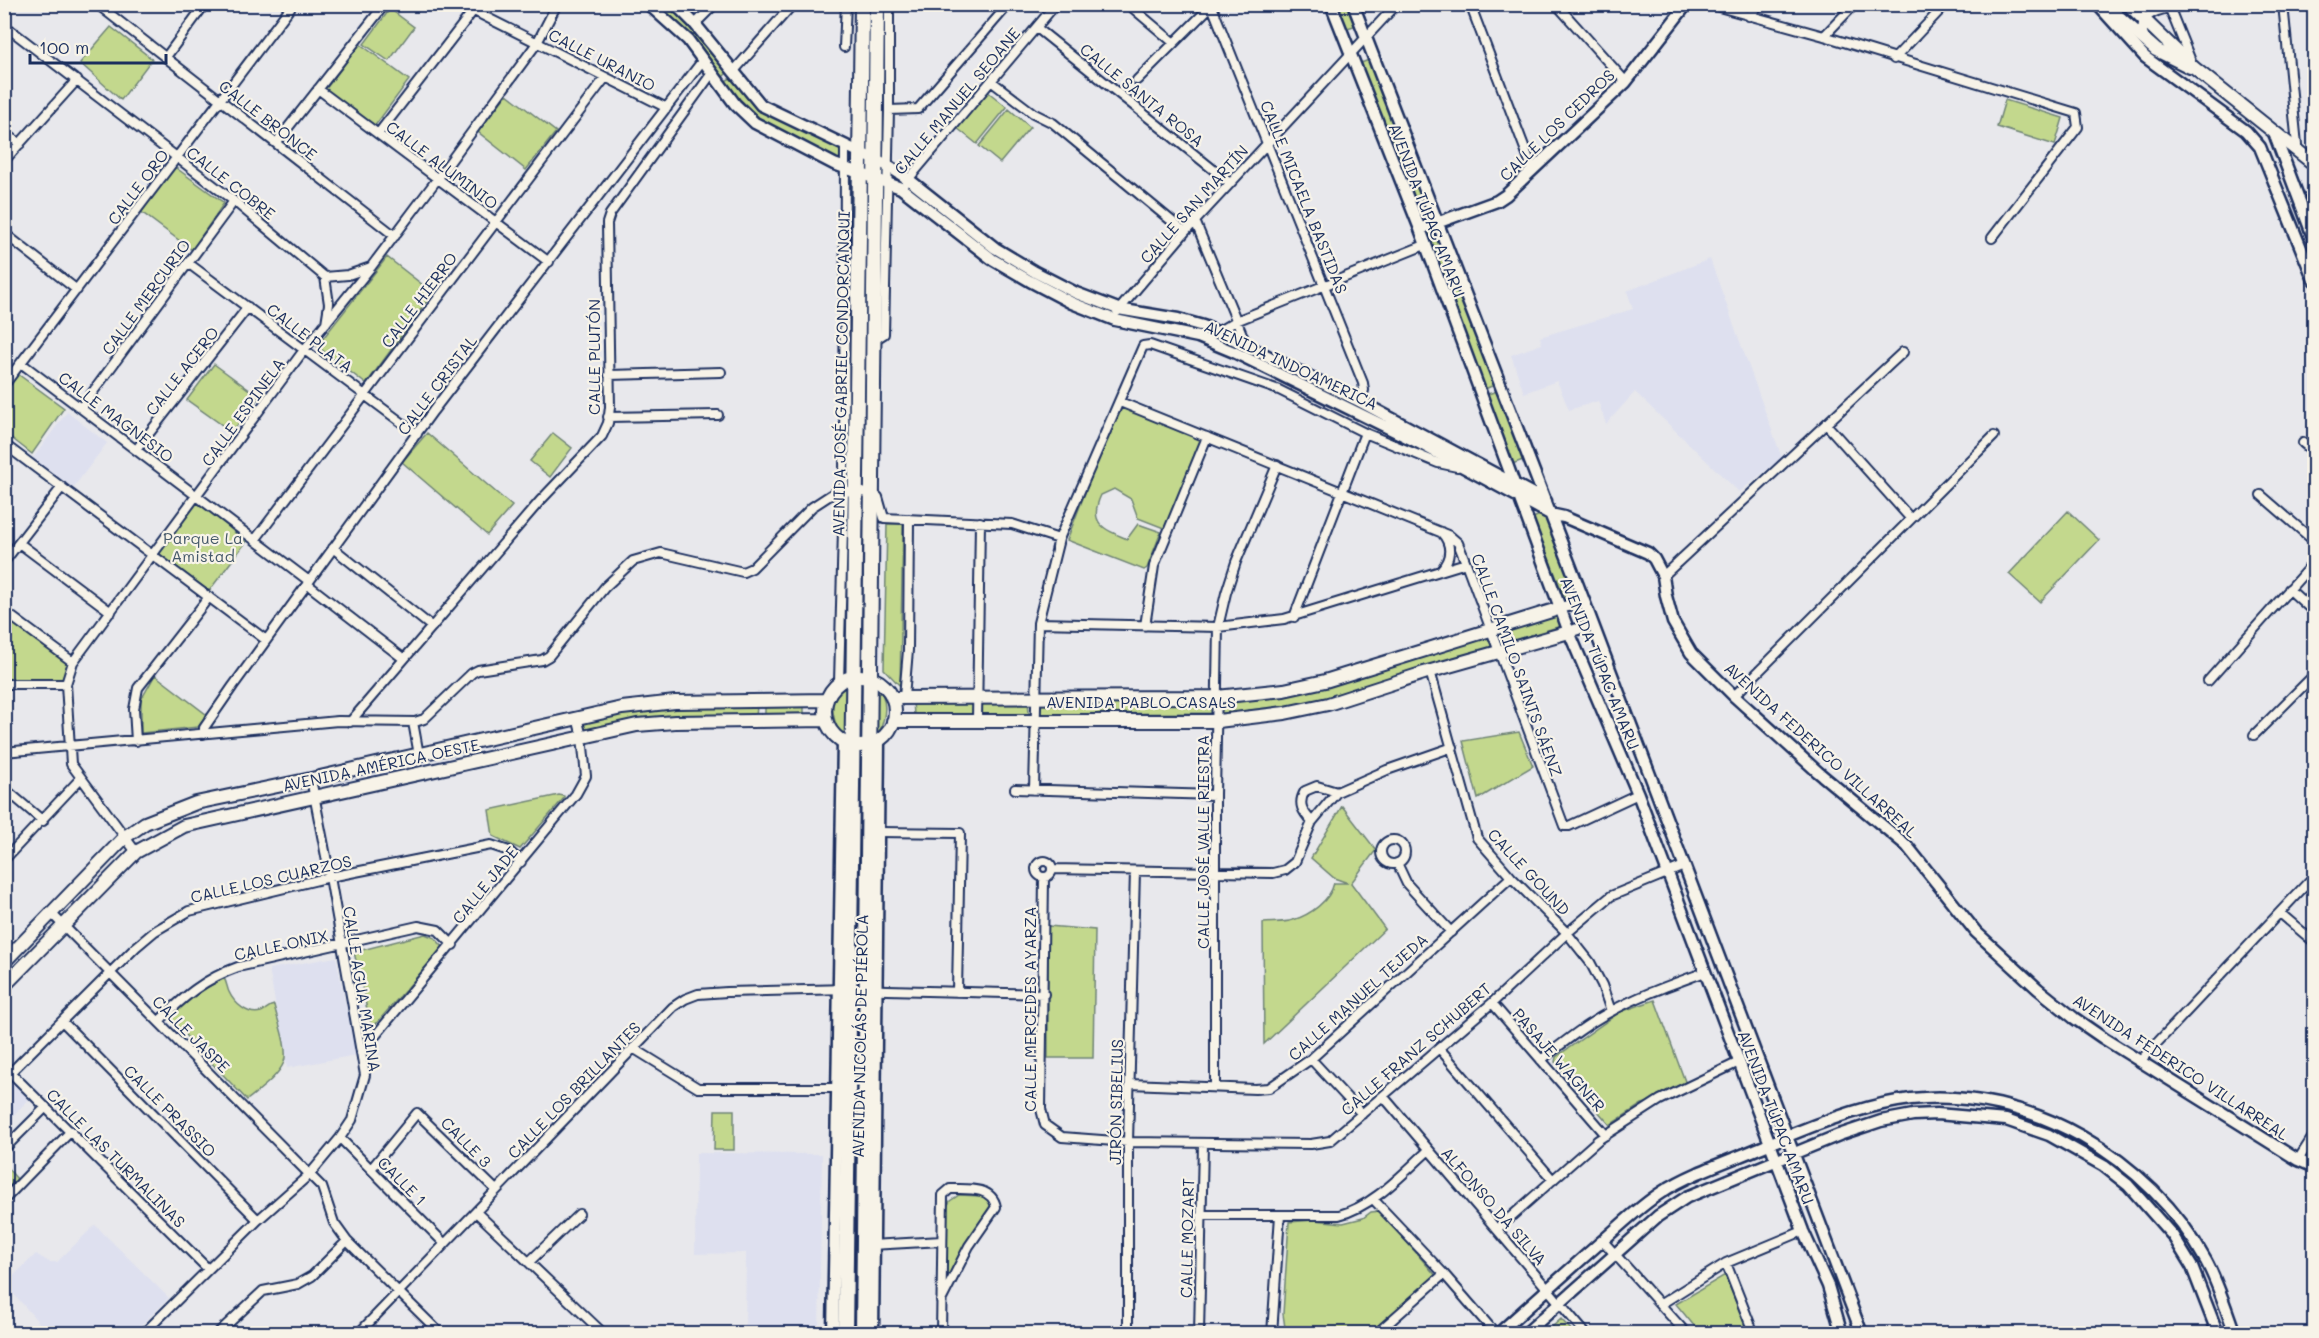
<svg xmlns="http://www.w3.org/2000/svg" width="2319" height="1338" viewBox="0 0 2319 1338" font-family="Mali,sans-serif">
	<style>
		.built { fill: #dee0ef }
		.green { fill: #c3d88d; stroke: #6f8476; stroke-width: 1.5 }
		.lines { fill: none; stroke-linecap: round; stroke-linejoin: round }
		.street-casing { stroke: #1b2f5e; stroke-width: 12 }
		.secondary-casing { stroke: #1b2f5e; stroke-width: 15 }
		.primary-casing { stroke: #1b2f5e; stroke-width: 16 }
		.highway-casing { stroke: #1b2f5e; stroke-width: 18 }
		.street { stroke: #f7f3e8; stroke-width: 8 }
		.secondary { stroke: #f7f3e8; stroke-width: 10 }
		.primary { stroke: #f7f3e8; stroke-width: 12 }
		.highway { stroke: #f7f3e8; stroke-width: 14 }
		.labels { text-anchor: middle; stroke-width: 4.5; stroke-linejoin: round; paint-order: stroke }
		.street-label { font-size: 16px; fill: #1b2f5e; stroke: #f7f3e8 }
		.park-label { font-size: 16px; fill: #45596a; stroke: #f7f3e8 }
	</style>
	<rect width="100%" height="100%" fill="#e8e8ec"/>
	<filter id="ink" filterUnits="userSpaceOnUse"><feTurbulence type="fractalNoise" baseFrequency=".0167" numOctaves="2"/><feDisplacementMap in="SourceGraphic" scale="12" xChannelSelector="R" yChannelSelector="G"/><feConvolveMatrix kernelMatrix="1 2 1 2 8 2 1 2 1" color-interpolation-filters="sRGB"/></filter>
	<g filter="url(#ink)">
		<path class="built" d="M1710 259 1782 458 1739 492 1635 392 1606 424 1598 401 1569 410 1557 381 1524 393 1511 355 1542 344 1540 337 1633 309 1627 291Z
			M67 412 107 443 73 488 33 458Z
			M336 957 356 1055 287 1068 269 969Z
			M5 1076 29 1099 5 1124 4 1077Z
			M696 1153 822 1154 819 1333H745L746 1253 695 1254Z
			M95 1225 169 1298 133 1333H48L5 1284 36 1254 49 1262H57Z"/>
		<path class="green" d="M654 5H667L693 30 728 72 721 79Z
			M1335 5H1349L1357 25 1344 29Z
			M390 9 414 27 389 61 364 44Z
			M111 27 152 59 121 100 80 63Z
			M360 44 409 80 374 127 325 90Z
			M1372 59 1424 196 1410 201 1358 64Z
			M733 77 758 107 840 149 841 161 768 125 748 112 723 82Z
			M987 91 1007 107 977 144 957 128Z
			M507 94 556 132 526 170 478 132Z
			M2005 100 2063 118 2055 145 1997 127Z
			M1009 109 1030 127 1000 163 979 146Z
			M172 165 224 203 192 250 140 211Z
			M1435 230 1494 385 1483 390 1424 234Z
			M387 257 433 293 366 384 317 346Z
			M214 364 259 397 232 432 187 400Z
			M15 372 64 408 32 454 5 433 4 387Z
			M1497 391 1523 460 1512 464 1485 395Z
			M1119 404 1205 437 1169 530 1138 518 1131 499 1114 489 1101 495C1088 523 1103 529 1127 539L1138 524 1161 532 1147 568 1144 570 1067 540Z
			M427 433 512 506 487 535 402 462Z
			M553 433 572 448 550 477 530 461Z
			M198 501 246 542 209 591 158 553Z
			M2068 511 2099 540 2040 602 2009 574Z
			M1544 513 1576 595 1565 599 1533 518Z
			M887 524H903L900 686 884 669Z
			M4 611 73 662 66 684H5Z
			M1557 612 1561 626 1498 645 1493 631Z
			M1485 632 1492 647 1308 703 1219 714V699L1305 691Z
			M155 675 207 715 198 727 141 733V700Z
			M846 682 847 736 840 733C830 714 829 697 846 682Z
			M871 685 878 686C888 701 886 716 879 733L872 737Z
			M1028 700 1029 714 914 715 913 701Z
			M1213 700V713L1039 714V701Z
			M757 705 756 718 585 733 582 719 642 708Z
			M765 705 804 706V718H765Z
			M1519 732 1533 766 1478 799 1463 741Z
			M559 795 564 796V798L520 849 493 836 489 810Z
			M1342 806 1376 850 1351 883 1385 929 1264 1044 1263 923C1272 922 1284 923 1293 920 1310 915 1330 901 1334 883H1348L1334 878 1311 858Z
			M1048 926 1095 930 1093 1058H1048Z
			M425 934 435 938 443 947 374 1026 371 1027 354 952Z
			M224 978C227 983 227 988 229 992 234 1003 248 1016 261 1012 266 1010 268 1006 274 1005 277 1019 289 1049 284 1062 278 1077 259 1090 247 1100L168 1017 188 998Z
			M1655 1000 1686 1084 1660 1100 1642 1104 1610 1125 1555 1062 1556 1057 1620 1012Z
			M715 1110H734V1150H714Z
			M4 1164 17 1179 5 1191H4Z
			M959 1195 982 1196 994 1202 953 1286 947 1285 946 1209 950 1201Z
			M1380 1211 1437 1277 1371 1333 1286 1334 1283 1314 1289 1222 1314 1220 1343 1223 1363 1218 1371 1212Z
			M1725 1275 1748 1333H1700L1676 1304Z
			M1561 1319 1574 1333H1545Z"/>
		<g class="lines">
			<defs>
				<path id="street" d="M97 4 395 236
					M460 4 667 108
					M1128 4 1174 43
					M1211 4 1363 383 1364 390 1361 402
					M1470 4 1533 170
					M1556 4 1626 82
					M1708 4 1824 36 2076 113 2078 127 1992 238
					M2168 4 2191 61
					M2283 4 2297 145 2294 148
					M1749 16 1760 4
					M695 24 715 4
					M4 25 234 201 325 277 329 304 326 323
					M1037 28 1230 183
					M1824 36 1855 4
					M2145 38C2130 6 2184 6 2202 4
					M844 47 846 4
					M166 57 205 4
					M1894 59 1946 4
					M733 72 793 4
					M1137 80 1211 6
					M991 81 1033 113 1053 123 1185 232
					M318 89 549 262
					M889 110 918 109 1009 4
					M4 132 20 144
					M378 134 473 11
					M276 143 385 4
					M4 161 77 80
					M906 182 1056 4
					M1195 221 1247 346
					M4 233 77 290
					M188 263 417 434
					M325 277 348 275 371 267
					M1117 312 1185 232 1397 4
					M1217 332 1236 321 1425 245
					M873 341 884 334 889 110V4
					M21 363 309 581
					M609 375 721 372
					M4 385 293 4
					M1120 402 1450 536 1458 543 1466 563 1564 826H1569L1638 794
					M81 408 234 201
					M608 417 718 415
					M1826 424 1911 519
					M2303 443 2314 452
					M4 444 266 640
					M136 450 248 307
					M2261 495 2314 541
					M255 540 605 78
					M19 543 111 612
					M333 548 432 627
					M4 562 62 487
					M1440 571C1451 559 1453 545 1441 532
					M1663 576 1903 352
					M307 584 404 659
					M2289 589 2314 612
					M4 611 73 662
					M1294 617 1365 433
					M1038 623 1218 627 1284 619 1466 563
					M1145 626 1154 566 1207 437
					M1430 671 1477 838 1511 877 1567 933 1590 962 1602 985 1611 1011
					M2208 681 2314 562
					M839 682 844 491 845 147
					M4 684H66
					M1734 696 1994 436
					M904 697 908 650 909 519
					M977 720 980 522
					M350 722 540 501 602 436 608 423 610 407 607 223 610 214 712 73
					M413 722 419 755
					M204 734V728L233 686 433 411 703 60
					M2254 735 2314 675
					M136 741 134 709 138 688 209 597
					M4 752 338 721 415 722 424 719 472 673 478 670 542 660 549 656 605 587 633 561 661 553 743 572 752 568 812 507 832 494 844 491 872 493 878 497 884 518 1012 524 1059 539
					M4 788 43 821
					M1015 789 1215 795
					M1034 790 1038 623 1059 539 1143 346 1150 345 1279 390 1365 433 1438 463 1457 467
					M1312 822C1303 812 1297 804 1305 791L1317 786 1337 792
					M878 832 960 833 957 992
					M1381 852a12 12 0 1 1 24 0a12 12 0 1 1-24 0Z
					M136 852 71 764 66 684 73 662 304 350 371 267 438 178 537 43 557 4
					M4 860 81 778
					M1036 869a8 8 0 1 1 16 0a8 8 0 1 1-16 0Z
					M1397 863 1407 884 1451 932
					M1052 869 1273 873 1285 870 1295 862 1312 822 1337 792 1387 770 1453 747
					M1044 878 1041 1109 1045 1125 1062 1137 1128 1142 1311 1144 1330 1141 1492 1003 1567 933 1611 896 1684 866
					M2280 913 2314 942
					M52 914 314 1179 322 1187 334 1223 347 1241 441 1334
					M1492 1003 1606 1135
					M62 1021 258 1220
					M159 1021C185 996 204 979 238 967L418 926 438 930 453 945
					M633 1048 698 1088H837
					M1439 1048 1553 1180
					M361 1053 576 794 586 776 582 737 577 717
					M1311 1059 1362 1114
					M1541 1060C1563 1043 1585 1025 1610 1012 1640 995 1673 984 1705 972
					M2140 1061 2314 876
					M4 1066 208 1269
					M11 1072 136 947 155 931 189 911 330 877 491 845 509 851 521 862
					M1130 1084 1255 1089 1269 1088 1311 1059 1511 877
					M1215 1087V795L1218 627 1226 593 1236 562 1277 465
					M1383 1096 1586 1334
					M340 1138 445 1244
					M4 1149 46 1107
					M2298 1160 2314 1135
					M371 1169 417 1113 496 1190
					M1373 1199 1444 1274 1496 1334
					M4 1200 71 1131
					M476 1212 604 1334
					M1201 1215H1339C1374 1206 1402 1174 1429 1150
					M1497 1229 1598 1140 1660 1100 1739 1062
					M1603 1241 1687 1334
					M871 1245 942 1241
					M529 1262 579 1214
					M1726 1263 1754 1334
					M1661 1304 1726 1263 1803 1231
					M143 1334 258 1220 310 1174 340 1138 352 1120 365 1075 330 877 311 779
					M217 1334 263 1291 298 1284 312 1276 347 1241
					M358 1334 673 1007 685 999 698 994 727 992 849 989 1044 994
					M941 1334 943 1195 950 1189C967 1189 992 1186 996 1207L969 1246 941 1301
					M1128 1334V1142L1135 871
					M1199 1334 1203 1143
					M1272 1334 1280 1215
					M1376 1334 1444 1274"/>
				<path id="secondary" d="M648 4 688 40 735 104 755 123 834 164 901 188 992 259 1030 281 1072 303 1115 320 1198 337 1234 352 1421 444 1550 514 1564 517 1648 553 1654 559 1663 576 1666 596 1673 622 1691 653 1734 696 1818 772 1907 846 1976 932 2038 989 2074 1018 2103 1038 2298 1160 2314 1167
					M675 4 695 24 761 105 888 166 908 179 995 248 1035 272 1076 293 1118 309 1178 319 1203 326 1231 338 1361 402 1546 501
					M1331 4 1420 229 1569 632 1638 794 1803 1231 1828 1286 1842 1334
					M1353 4 1584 601 1862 1334
					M2097 4 2145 57 2246 131 2260 147 2314 280
					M2274 133 2314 239
					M1420 229 1497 201 1506 195 1626 82 1687 4
					M1561 608 1584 601
					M1569 632 1592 624
					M833 1334 843 741
					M873 1334 879 740
					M1498 1334C1532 1303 1567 1272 1601 1242 1621 1225 1640 1206 1662 1192 1689 1174 1731 1160 1762 1147 1805 1128 1865 1104 1911 1099 2029 1086 2150 1158 2206 1261 2218 1283 2226 1309 2235 1334
					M1525 1334 1658 1216 1687 1197 1839 1135 1881 1121 1913 1115 1937 1114 2006 1120 2049 1135 2104 1166 2128 1185 2173 1236 2192 1267 2218 1334"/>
				<path id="primary" d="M2104 4 2156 50 2190 67
					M2128 4 2194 68 2314 164
					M825 711a35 35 0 1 1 70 0a35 35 0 1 1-70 0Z
					M892 698 1217 697 1284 690 1325 681 1561 608
					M893 721H1218L1285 713 1328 704 1424 673 1569 632
					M4 962 125 837 145 823 196 803 311 779 622 708 675 702 827 700
					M4 986 136 852 184 826 637 725 675 722 826 720"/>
				<path id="highway" d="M845 1334 862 4
					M863 1334 877 4"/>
			</defs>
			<use href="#street" class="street-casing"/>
			<use href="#secondary" class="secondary-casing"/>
			<use href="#primary" class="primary-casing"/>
			<use href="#highway" class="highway-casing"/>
			<use href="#street" class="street"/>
			<use href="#secondary" class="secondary"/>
			<use href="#primary" class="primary"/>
			<use href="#highway" class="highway"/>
		</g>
	</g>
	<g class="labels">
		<g class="street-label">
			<text transform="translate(602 60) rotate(27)" y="6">CALLE URANIO</text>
			<text transform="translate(1142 95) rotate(39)" y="6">CALLE SANTA ROSA</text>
			<text transform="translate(957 101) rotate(-50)" y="6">CALLE MANUEL SEOANE</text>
			<text transform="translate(268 120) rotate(38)" y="6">CALLE BRONCE</text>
			<text transform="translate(1557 125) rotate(-44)" y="6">CALLE LOS CEDROS</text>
			<text transform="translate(442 165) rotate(37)" y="6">CALLE ALUMINIO</text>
			<text transform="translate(231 183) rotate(38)" y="6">CALLE COBRE</text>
			<text transform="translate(138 187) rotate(-53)" y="6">CALLE ORO</text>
			<text transform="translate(1304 197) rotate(68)" y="6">CALLE MICAELA BASTIDAS</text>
			<text transform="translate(1194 204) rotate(-48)" y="6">CALLE SAN MARTÍN</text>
			<text transform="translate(1427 210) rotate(69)" y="6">AVENIDA TÚPAC AMARU</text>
			<text transform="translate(146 297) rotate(-54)" y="6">CALLE MERCURIO</text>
			<text transform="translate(419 300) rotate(-53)" y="6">CALLE HIERRO</text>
			<text transform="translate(310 338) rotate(37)" y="6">CALLE PLATA</text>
			<text transform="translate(594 357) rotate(-90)" y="6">CALLE PLUTÓN</text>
			<text transform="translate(1291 365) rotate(25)" y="6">AVENIDA INDOAMERICA</text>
			<text transform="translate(182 371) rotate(-52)" y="6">CALLE ACERO</text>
			<text transform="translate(841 374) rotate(-89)" y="6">AVENIDA JOSÉ GABRIEL CONDORCANQUI</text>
			<text transform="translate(437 385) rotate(-53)" y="6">CALLE CRISTAL</text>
			<text transform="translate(243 412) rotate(-54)" y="6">CALLE ESPINELA</text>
			<text transform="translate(116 417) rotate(37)" y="6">CALLE MAGNESIO</text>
			<text transform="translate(1600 663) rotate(68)" y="6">AVENIDA TÚPAC AMARU</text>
			<text transform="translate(1517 665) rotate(70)" y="6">CALLE CAMILO SAINTS SÁENZ</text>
			<text x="1141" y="708">AVENIDA PABLO CASALS</text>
			<text transform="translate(1821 750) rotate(42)" y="6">AVENIDA FEDERICO VILLARREAL</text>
			<text transform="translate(381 765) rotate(-12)" y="6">AVENIDA AMÉRICA OESTE</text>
			<text transform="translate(1203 842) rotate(-90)" y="6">CALLE JOSÉ VALLE RIESTRA</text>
			<text transform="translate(1529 872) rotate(47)" y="6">CALLE GOUND</text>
			<text transform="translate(271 879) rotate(-13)" y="6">CALLE LOS CUARZOS</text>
			<text transform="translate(485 885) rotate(-51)" y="6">CALLE JADE</text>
			<text transform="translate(281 945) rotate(-12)" y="6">CALLE ONIX</text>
			<text transform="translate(362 989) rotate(81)" y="6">CALLE AGUA MARINA</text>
			<text transform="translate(1358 997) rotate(-42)" y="6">CALLE MANUEL TEJEDA</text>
			<text transform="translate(1030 1009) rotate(-90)" y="6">CALLE MERCEDES AYARZA</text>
			<text transform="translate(191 1034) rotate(45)" y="6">CALLE JASPE</text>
			<text transform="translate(860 1036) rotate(-89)" y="6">AVENIDA NICOLÁS DE PIÉROLA</text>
			<text transform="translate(1416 1049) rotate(-41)" y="6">CALLE FRANZ SCHUBERT</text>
			<text transform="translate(1559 1060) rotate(49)" y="6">PASAJE WAGNER</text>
			<text transform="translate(2181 1067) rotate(33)" y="6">AVENIDA FEDERICO VILLARREAL</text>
			<text transform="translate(574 1090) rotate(-46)" y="6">CALLE LOS BRILLANTES</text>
			<text transform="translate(1116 1102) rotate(-89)" y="6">JIRÓN SIBELIUS</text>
			<text transform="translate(170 1111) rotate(45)" y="6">CALLE PRASSIO</text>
			<text transform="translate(1776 1117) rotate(69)" y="6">AVENIDA TÚPAC AMARU</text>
			<text transform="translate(466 1142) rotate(45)" y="6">CALLE 3</text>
			<text transform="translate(116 1158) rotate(45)" y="6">CALLE LAS TURMALINAS</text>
			<text transform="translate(402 1181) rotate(45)" y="6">CALLE 1</text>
			<text transform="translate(1494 1206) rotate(49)" y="6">ALFONSO DA SILVA</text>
			<text transform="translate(1187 1238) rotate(-89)" y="6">CALLE MOZART</text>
		</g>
		<g class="park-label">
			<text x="203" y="544">Parque La<tspan x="203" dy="18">Amistad</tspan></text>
		</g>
	</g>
	<rect width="2319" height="1338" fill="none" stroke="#f7f3e8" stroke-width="24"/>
	<rect x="12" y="12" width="2295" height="1314" fill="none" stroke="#1b2f5e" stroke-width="2" filter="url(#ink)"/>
	<path d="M30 54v9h136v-9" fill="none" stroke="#1b2f5e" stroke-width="3"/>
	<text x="39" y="54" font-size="18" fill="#1b2f5e" stroke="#f7f3e8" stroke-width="4.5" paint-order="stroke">100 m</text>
</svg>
